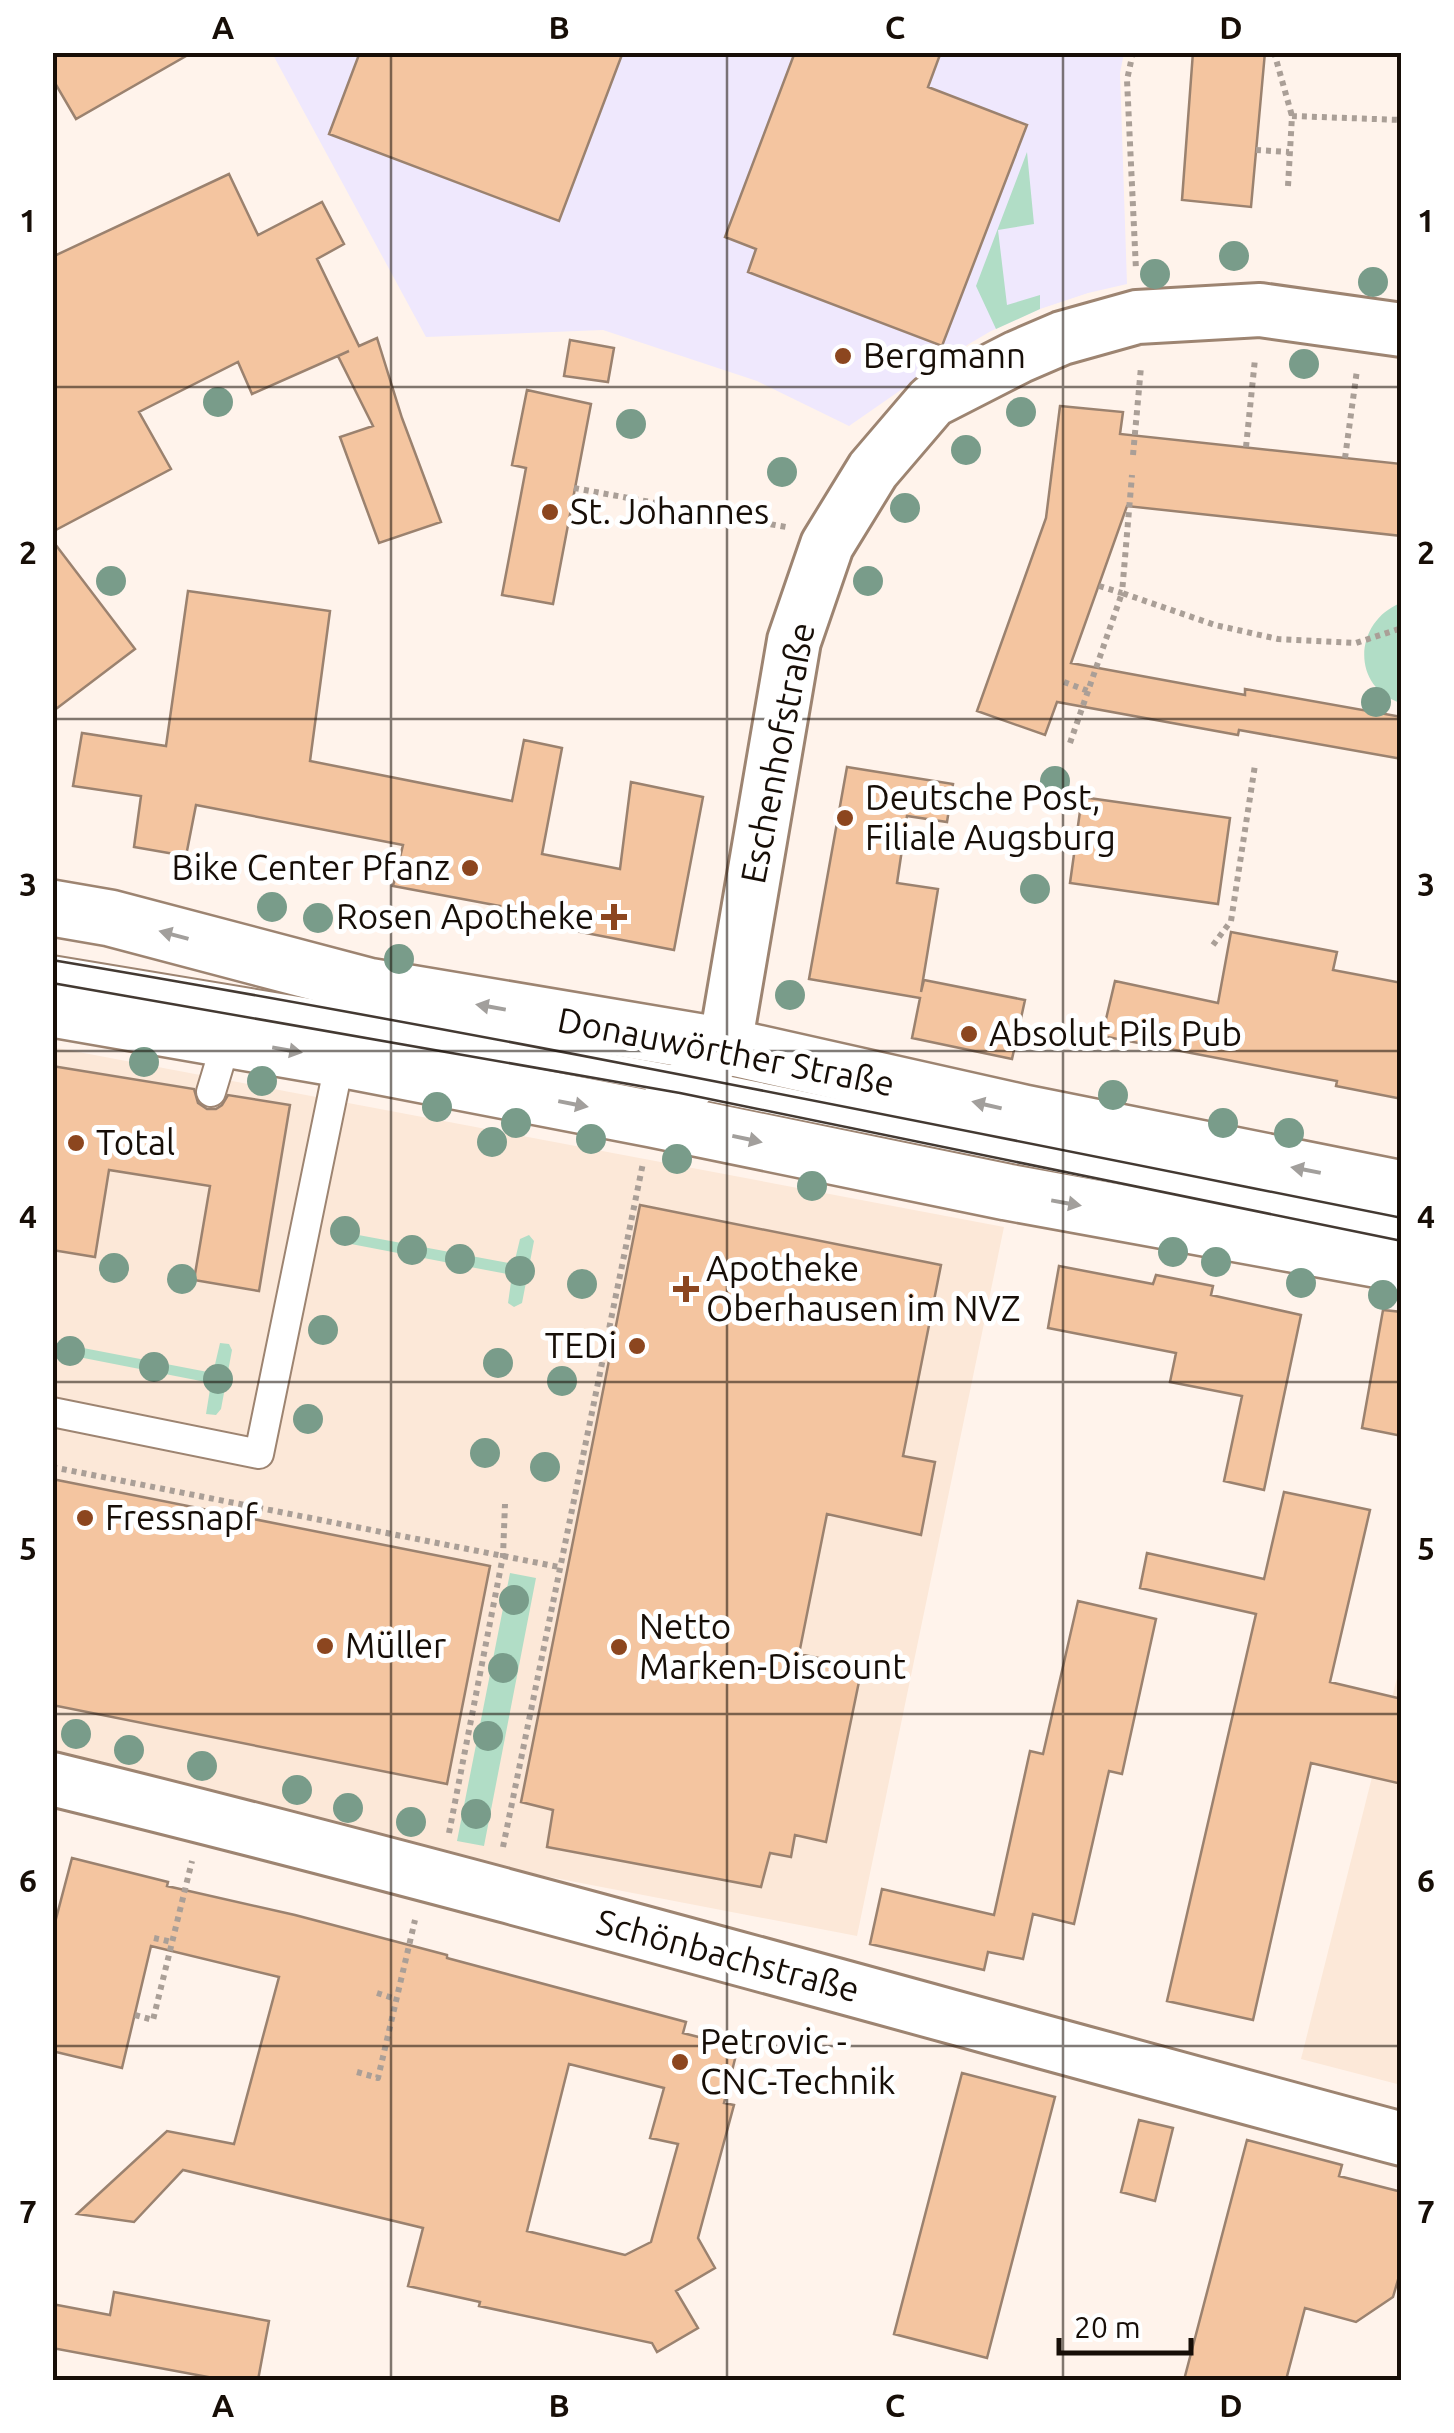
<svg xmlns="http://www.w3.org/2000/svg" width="1454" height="2433" viewBox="0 0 1454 2433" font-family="Ubuntu,sans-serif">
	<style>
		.built { fill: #fce8d8 }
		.education { fill: #efe8fd }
		.green { fill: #b1ddc6 }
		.building { fill: #f4c5a0; stroke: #9b826f; stroke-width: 2.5; fill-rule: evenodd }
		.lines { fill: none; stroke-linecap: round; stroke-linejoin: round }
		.service-casing { stroke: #9d8471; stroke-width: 32 }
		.minor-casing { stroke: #9d8471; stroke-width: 58 }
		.secondary-casing { stroke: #9d8471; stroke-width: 60 }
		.path { stroke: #aa9f97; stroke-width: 6; stroke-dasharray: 5 5; stroke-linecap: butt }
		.service { stroke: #fff; stroke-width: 28 }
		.minor { stroke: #fff; stroke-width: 52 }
		.secondary { stroke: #fff; stroke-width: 55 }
		.tram { stroke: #433932; stroke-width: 2.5 }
		.tree { fill: #799c8a }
		.oneway { fill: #a29f9c }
		.grid { fill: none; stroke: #170e07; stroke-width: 2.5; stroke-opacity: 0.55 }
		.poi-dot { fill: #8c461f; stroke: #fff; stroke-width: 4 }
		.labels { text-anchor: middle; stroke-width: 10; stroke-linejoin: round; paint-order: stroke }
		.poi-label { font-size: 35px; fill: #170e07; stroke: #fff; text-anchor: start }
		.street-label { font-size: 35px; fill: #170e07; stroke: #fff }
		.neatline { fill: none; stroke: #170e07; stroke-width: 4 }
		.grid-label { font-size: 32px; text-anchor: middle; font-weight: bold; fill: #170e07 }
	</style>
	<rect width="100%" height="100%" fill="#fff3eb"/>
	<path class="built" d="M52 1047 1004 1227 857 1936 477 1863 53 1754Z
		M1401 1662V2085L1301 2059Z"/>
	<path class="education" d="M272 53H1124L1120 73 1127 284 1088 293 1040 309 991 331 957 351 849 426 757 381 603 330 426 337Z"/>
	<path class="green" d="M1027 152 1034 224 998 230 1007 305 1040 295V309L996 329 976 286Z
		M1401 603H1402L1401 703C1350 687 1354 621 1401 603Z
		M353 1234 514 1264 520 1239 529 1235 534 1241 522 1303 514 1307 508 1303 512 1275 351 1244Z
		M52 1342 213 1373 220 1343 229 1344 232 1350 221 1409 216 1415 206 1414 211 1383 53 1352Z
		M510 1573 536 1578 484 1846 457 1841Z"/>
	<path class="building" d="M52 52H193L76 119 52 78Z
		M360 52H623L559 221 329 134Z
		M795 52H941L928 87 1027 125 942 346 748 272 756 249 725 237Z
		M1193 52H1265L1251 207 1182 200Z
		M229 174 258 235 322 202 344 244 317 259 359 346 377 338 402 418 441 522 379 543 340 437 373 426 338 356 349 351 252 394 238 362 139 412 171 469 52 532V257Z
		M570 340 614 348 608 382 564 376Z
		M527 390 591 404 553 604 502 595 526 468 512 465Z
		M1060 406 1123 412 1120 434 1402 464V536L1127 506 1071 663 1245 695V689L1402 717V759L1239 730 1238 735 1057 702 1045 735 977 711 1046 518Z
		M52 540 135 649 52 712Z
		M188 591 330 611 310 761 512 801 524 740 562 748 542 854 620 869 631 782 703 797 674 950 498 916 500 906 393 886 403 845 196 805 186 856 134 847 141 796 73 786 82 733 166 746Z
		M847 767 953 784 947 822 907 816 897 883 938 889 921 992 924 980 1025 1000 1012 1059 912 1038 920 998 809 979Z
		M1082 797 1230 818 1218 904 1070 883Z
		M1231 932 1337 952 1333 970 1402 983V1099L1336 1086 1337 1081 1102 1036 1115 981 1218 1003Z
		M52 1066 194 1089 198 1103 207 1109H216L222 1105 228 1095 290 1105 259 1291 194 1280 210 1186 109 1170 95 1257 52 1250Z
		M640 1205 941 1265 903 1456 935 1462 921 1535 827 1514 799 1654 862 1667 826 1842 795 1835 791 1857 770 1853 761 1887 547 1847 553 1810 521 1802Z
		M1059 1266 1153 1284 1156 1275 1213 1286 1211 1295 1301 1315 1264 1490 1224 1481 1242 1396 1170 1382 1176 1353 1048 1328Z
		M1383 1310 1402 1312V1436L1362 1428Z
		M52 1479 490 1566 447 1784 52 1705Z
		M1284 1492 1370 1510 1330 1682 1402 1699V1784L1311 1763 1253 2020 1167 2001 1256 1614 1140 1588 1147 1553 1264 1579Z
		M1078 1601 1156 1619 1122 1774 1109 1771 1074 1924 1033 1914 1023 1959 988 1952 984 1970 870 1944 882 1889 994 1915 1030 1751 1043 1754Z
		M72 1858 168 1882 167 1886 295 1915 447 1955V1958L686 2022 683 2033 738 2047 724 2103 734 2105 698 2238 715 2268 676 2291 698 2328 657 2352 652 2343 479 2306 480 2302 408 2286 423 2228 183 2170 134 2222 77 2214 167 2131 234 2144 279 1977 151 1946 122 2068 52 2051V1934ZM569 2064 664 2088 650 2138 678 2144 651 2242 625 2255 527 2231Z
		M962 2073 1055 2097 987 2358 894 2334Z
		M1139 2120 1173 2128 1155 2201 1121 2192Z
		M1247 2140 1342 2165 1339 2176 1402 2192V2266L1393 2297 1356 2322 1305 2308 1286 2380H1184Z
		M114 2292 269 2321 258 2380H224L52 2348V2304L110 2315Z"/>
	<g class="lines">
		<defs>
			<path id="service" d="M52 970 310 1013 691 1083 1402 1228
				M211 1092 227 1039
				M52 1412 259 1454 340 1059"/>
			<path id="minor" d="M652 1119 680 1093 725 1046 794 641 827 545 873 470 932 401 1018 357 1062 338 1137 317 1260 310 1402 330
				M52 1779C505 1890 952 2019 1402 2139"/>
			<path id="secondary" d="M52 908 110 918 368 986 725 1046 1024 1113 1402 1189
				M52 1009 340 1059 652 1119 1007 1192 1402 1264"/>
		</defs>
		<use href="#service" class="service-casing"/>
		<use href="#minor" class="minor-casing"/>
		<use href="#secondary" class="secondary-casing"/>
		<path class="path" d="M1133 52 1127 80 1136 270
			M1274 52 1292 116
			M1256 150 1289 152
			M1288 186 1292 116 1402 120
			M1246 447 1255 359
			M1133 455 1141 367
			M1345 458 1357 370
			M574 488 786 527
			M1099 586 1122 593 1132 475
			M1064 682 1088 691
			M1070 743 1122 593 1215 625 1278 639 1356 643 1402 628
			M1213 945 1231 921 1255 765
			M52 1467 559 1567
			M449 1833 503 1556 505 1504
			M503 1847 643 1163
			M154 1938 172 1942
			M377 1993 396 1999
			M135 2015 153 2020 192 1861
			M357 2072 378 2078 415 1920"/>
		<use href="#service" class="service"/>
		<use href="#minor" class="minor"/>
		<use href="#secondary" class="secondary"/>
		<path class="tram" d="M52 960C504 1036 952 1128 1402 1218
			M52 983 680 1093 1402 1241"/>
	</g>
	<g class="tree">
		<circle cx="1234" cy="256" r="15"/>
		<circle cx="1155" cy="274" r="15"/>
		<circle cx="1373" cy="282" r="15"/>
		<circle cx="1304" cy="364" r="15"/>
		<circle cx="218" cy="402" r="15"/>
		<circle cx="1021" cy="412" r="15"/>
		<circle cx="631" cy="424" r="15"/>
		<circle cx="966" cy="450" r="15"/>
		<circle cx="782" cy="472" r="15"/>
		<circle cx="905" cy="508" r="15"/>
		<circle cx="111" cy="581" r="15"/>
		<circle cx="868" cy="581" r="15"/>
		<circle cx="1376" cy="702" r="15"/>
		<circle cx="1055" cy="781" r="15"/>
		<circle cx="1035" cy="889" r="15"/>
		<circle cx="272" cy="907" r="15"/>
		<circle cx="318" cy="918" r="15"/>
		<circle cx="399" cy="959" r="15"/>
		<circle cx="790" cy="995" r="15"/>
		<circle cx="144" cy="1062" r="15"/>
		<circle cx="262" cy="1081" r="15"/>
		<circle cx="1113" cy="1095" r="15"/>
		<circle cx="437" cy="1107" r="15"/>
		<circle cx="516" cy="1123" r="15"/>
		<circle cx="1223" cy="1123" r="15"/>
		<circle cx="1289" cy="1133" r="15"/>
		<circle cx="591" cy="1139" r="15"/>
		<circle cx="492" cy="1142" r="15"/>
		<circle cx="677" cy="1159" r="15"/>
		<circle cx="812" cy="1186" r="15"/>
		<circle cx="345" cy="1231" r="15"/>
		<circle cx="412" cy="1250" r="15"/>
		<circle cx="1173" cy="1252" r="15"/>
		<circle cx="460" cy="1259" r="15"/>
		<circle cx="1216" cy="1262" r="15"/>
		<circle cx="114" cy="1268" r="15"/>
		<circle cx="520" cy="1271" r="15"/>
		<circle cx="182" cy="1279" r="15"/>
		<circle cx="1301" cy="1283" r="15"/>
		<circle cx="582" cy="1284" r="15"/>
		<circle cx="1383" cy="1295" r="15"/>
		<circle cx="323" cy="1330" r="15"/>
		<circle cx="70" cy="1351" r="15"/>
		<circle cx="498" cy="1363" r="15"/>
		<circle cx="154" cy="1367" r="15"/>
		<circle cx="218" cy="1379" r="15"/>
		<circle cx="562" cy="1381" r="15"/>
		<circle cx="308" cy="1419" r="15"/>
		<circle cx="485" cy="1453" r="15"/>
		<circle cx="545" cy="1467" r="15"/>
		<circle cx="514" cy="1600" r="15"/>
		<circle cx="503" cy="1668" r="15"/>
		<circle cx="76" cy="1734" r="15"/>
		<circle cx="488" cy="1736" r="15"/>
		<circle cx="129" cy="1750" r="15"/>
		<circle cx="202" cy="1766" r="15"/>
		<circle cx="297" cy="1790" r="15"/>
		<circle cx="348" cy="1808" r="15"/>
		<circle cx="476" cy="1814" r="15"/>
		<circle cx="411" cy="1822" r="15"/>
	</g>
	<defs><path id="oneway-solid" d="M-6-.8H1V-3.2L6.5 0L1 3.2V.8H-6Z" transform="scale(2.5)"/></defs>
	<g class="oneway">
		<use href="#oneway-solid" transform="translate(174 935) rotate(-165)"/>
		<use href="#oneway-solid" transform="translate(491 1007) rotate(-170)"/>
		<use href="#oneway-solid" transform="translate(287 1050) rotate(10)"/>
		<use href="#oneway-solid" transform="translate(573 1104) rotate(11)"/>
		<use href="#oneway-solid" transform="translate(987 1105) rotate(-167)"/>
		<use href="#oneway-solid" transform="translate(747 1139) rotate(12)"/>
		<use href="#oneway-solid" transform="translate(1306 1170) rotate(-169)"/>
		<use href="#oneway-solid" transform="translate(1066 1203) rotate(10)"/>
	</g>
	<path class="grid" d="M391 52V2380M727 52V2380M1063 52V2380M52 387H1402M52 719H1402M52 1051H1402M52 1382H1402M52 1714H1402M52 2046H1402"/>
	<g class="poi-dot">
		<circle cx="843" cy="356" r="10"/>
		<circle cx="550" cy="512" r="10"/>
		<circle cx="845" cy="818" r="10"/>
		<circle cx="470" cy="868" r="10"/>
		<path d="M609 902h10v10h10v10h-10v10h-10v-10h-10v-10h10z"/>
		<circle cx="969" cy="1034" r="10"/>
		<circle cx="76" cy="1143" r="10"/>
		<path d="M681 1274h10v10h10v10h-10v10h-10v-10h-10v-10h10z"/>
		<circle cx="637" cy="1346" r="10"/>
		<circle cx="85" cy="1518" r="10"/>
		<circle cx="325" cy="1646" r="10"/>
		<circle cx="619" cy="1647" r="10"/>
		<circle cx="680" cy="2062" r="10"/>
	</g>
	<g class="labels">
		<g class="poi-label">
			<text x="863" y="368">Bergmann</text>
			<text x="570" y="524">St. Johannes</text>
			<text x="865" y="810">Deutsche Post,<tspan x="865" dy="40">Filiale Augsburg</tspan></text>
			<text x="450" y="880" text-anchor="end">Bike Center Pfanz</text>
			<text x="594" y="929" text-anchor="end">Rosen Apotheke</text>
			<text x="989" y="1046">Absolut Pils Pub</text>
			<text x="96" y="1155">Total</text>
			<text x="706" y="1281">Apotheke<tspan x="706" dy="40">Oberhausen im NVZ</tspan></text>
			<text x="617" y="1358" text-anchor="end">TEDi</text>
			<text x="105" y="1530">Fressnapf</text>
			<text x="639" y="1639">Netto<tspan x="639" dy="40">Marken-Discount</tspan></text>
			<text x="345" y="1658">Müller</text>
			<text x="700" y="2054">Petrovic -<tspan x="700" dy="40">CNC-Technik</tspan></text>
		</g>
		<g class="street-label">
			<text transform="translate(778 753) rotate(-79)" y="12">Eschenhofstraße</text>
			<text transform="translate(726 1052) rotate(11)" y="12">Donauwörther Straße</text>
			<text transform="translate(728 1956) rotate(15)" y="12">Schönbachstraße</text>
		</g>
	</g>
	<rect width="1454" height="2433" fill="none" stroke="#ffffff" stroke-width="110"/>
	<path d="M1059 2338v15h132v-15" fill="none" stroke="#170e07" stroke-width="5"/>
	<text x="1074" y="2338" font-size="30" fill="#170e07" stroke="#ffffff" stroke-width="8" paint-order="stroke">20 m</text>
	<rect x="55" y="55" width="1344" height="2323" class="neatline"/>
	<g class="grid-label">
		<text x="223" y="39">A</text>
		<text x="559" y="39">B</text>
		<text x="895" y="39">C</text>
		<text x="1231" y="39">D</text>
		<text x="28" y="232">1</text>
		<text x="1426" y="232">1</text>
		<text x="28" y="564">2</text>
		<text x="1426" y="564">2</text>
		<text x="28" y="896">3</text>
		<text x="1426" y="896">3</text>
		<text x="28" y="1228">4</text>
		<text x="1426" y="1228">4</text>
		<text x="28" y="1560">5</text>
		<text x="1426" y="1560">5</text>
		<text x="28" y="1892">6</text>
		<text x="1426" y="1892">6</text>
		<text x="28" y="2223">7</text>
		<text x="1426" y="2223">7</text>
		<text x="223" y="2417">A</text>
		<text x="559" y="2417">B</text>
		<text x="895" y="2417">C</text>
		<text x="1231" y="2417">D</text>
	</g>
</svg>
